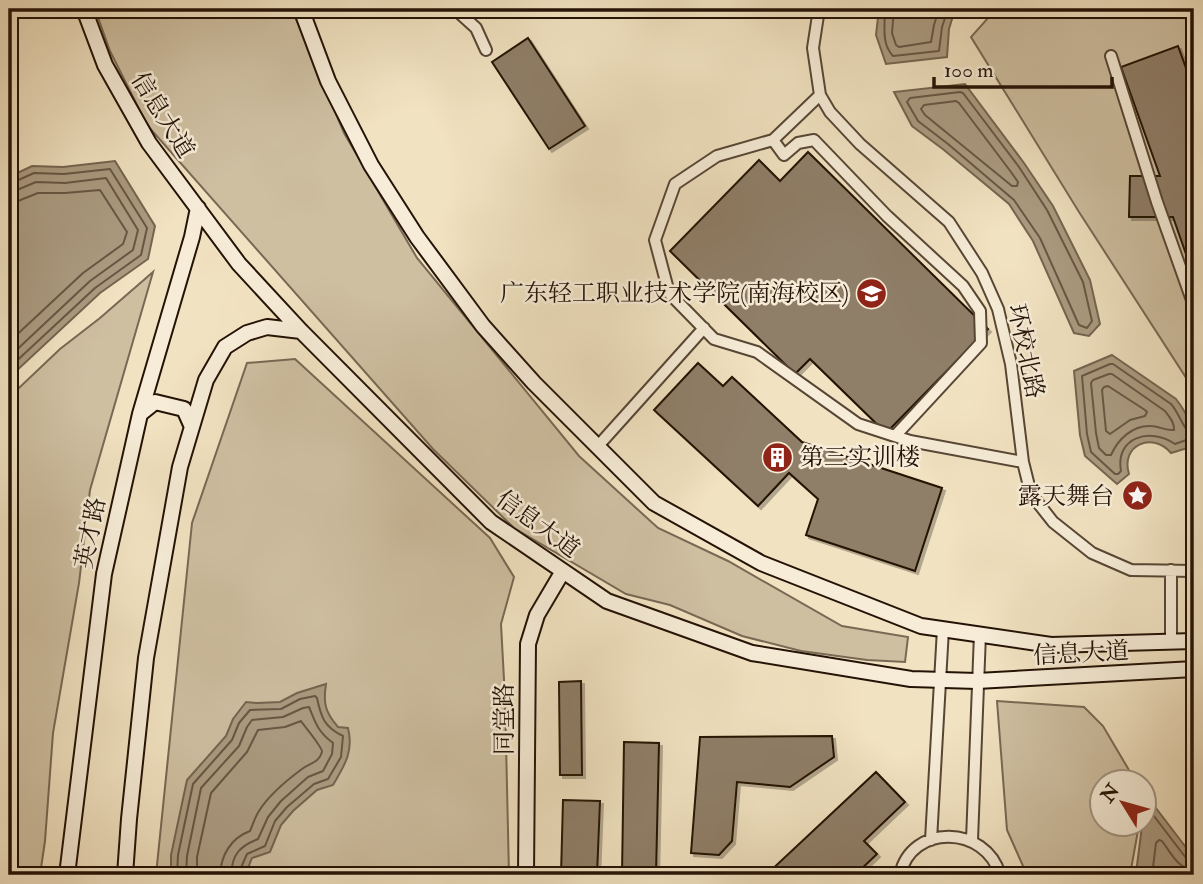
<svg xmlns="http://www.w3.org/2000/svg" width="1203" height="884" viewBox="0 0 1203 884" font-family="'IM FELL Double Pica','Noto Serif SC',serif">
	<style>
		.green { fill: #cebfa1; stroke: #796854; stroke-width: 2 }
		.water { fill: #ab9b81; stroke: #756450; stroke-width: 2 }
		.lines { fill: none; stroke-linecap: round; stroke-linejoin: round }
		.shore { stroke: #685644; stroke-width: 2 }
		.building { fill: #8f7e67; stroke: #241206; stroke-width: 2; filter: url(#shadow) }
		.street-casing { stroke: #574635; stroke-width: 14 }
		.secondary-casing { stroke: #241206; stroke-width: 18 }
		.street { stroke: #f6ecd7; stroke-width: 10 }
		.secondary { stroke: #f6ecd7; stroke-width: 14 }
		.labels { text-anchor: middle; stroke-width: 5; stroke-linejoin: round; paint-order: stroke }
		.street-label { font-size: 24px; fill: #241206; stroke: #f6ecd7 }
		.poi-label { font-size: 24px; fill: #241206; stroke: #f6ecd7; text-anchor: end }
	</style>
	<defs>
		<filter id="shadow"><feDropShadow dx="3" dy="3" stdDeviation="0" flood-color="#0004"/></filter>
	</defs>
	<rect width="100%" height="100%" fill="#f1e2c1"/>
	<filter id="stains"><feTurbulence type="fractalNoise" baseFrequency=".00286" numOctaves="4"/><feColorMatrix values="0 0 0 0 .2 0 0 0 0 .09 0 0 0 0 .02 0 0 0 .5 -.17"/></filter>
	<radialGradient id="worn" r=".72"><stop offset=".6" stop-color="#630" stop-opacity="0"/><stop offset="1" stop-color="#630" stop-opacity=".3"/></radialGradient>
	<path class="green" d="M95 9H292L344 133 417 258 579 456 658 528 728 561 842 626 908 637 905 662 867 660 801 651 742 636 670 605 626 594 514 528 433 449 147 125 110 51Z
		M996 9H1194V390L1079 212 971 37Z
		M153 272 90 490 79 583 53 733 45 841 40 875H9V392L19 388 60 349 100 318Z
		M295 359 490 538 514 577 501 624 505 698 509 875H156L192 523 247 363Z
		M997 701 1084 707 1103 726 1136 782H1102V824L1139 825 1130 875H1027L1007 830Z"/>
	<path class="water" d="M879 9H955L949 29 947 57 886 64 876 35Z
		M965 84 1024 163 1053 206 1090 280 1100 324 1089 336 1074 333 1033 241 1009 204 944 150 912 126 894 92Z
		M115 161 155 226 148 259 100 293 13 374 9 376V177L32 166 63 167Z
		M1112 355 1176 399C1187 413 1194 429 1194 446L1171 453C1153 431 1120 445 1129 474L1117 484 1085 456 1080 435 1074 371Z
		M326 684C323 703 325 712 338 727L348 728C354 752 344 766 333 785L317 790 293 811 281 825 270 852 252 858 246 873 247 875H171V855L187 780 226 736 233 719 246 702 257 703 280 702 297 693Z
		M1146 795 1194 858V875H1137L1136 873Z"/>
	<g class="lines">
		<path class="shore" d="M885 9C885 26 881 43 893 56L939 51 942 27 948 9
			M894 9 892 33 896 45 899 47 931 42 934 25 939 9
			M960 92 963 93 1019 167 1047 210 1083 282 1092 321 1087 328 1079 325 1040 238 1014 200 948 144 918 121 907 102 910 98Z
			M956 101 959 103 1011 172 1018 182 1017 186H1012L925 115 921 109 924 105Z
			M9 183 14 182 34 173 64 174 110 169 147 228 141 255 95 288 9 368
			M9 192 17 190 36 182 65 183 106 178 138 230 133 250 90 281 9 357
			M9 202 18 201 38 193H65L100 190 127 232 123 244 83 273 9 342
			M1109 374H1112L1165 411C1169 416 1175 423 1174 430 1166 431 1159 426 1151 426 1133 425 1118 439 1111 455H1106L1099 448 1096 433 1091 383 1093 380Z
			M1108 386 1145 410 1147 412 1145 416 1130 420 1110 434 1106 431 1102 390 1104 387Z
			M1194 434 1192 435C1182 428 1180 414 1171 404L1113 364H1110L1082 376 1087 434 1091 452 1115 474H1118L1121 471C1115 437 1150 427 1175 444L1192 438 1194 440
			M1144 803 1186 858 1194 861
			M177 875 178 855 193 784 232 740 239 723 250 710 281 709 300 699 315 696 317 698C321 717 324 727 343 736L341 757 328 779 314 784 287 807 275 821 265 846 247 854 240 870V875
			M186 875 187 856 201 788 239 746 247 727 252 720 283 717 303 708 309 707C316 723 317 731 333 743L332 754 323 771 308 777 281 801 268 817 258 839C240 846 232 854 231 875
			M197 875V857L211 793 247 752 258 730 285 727 301 721C305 727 323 748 322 752 319 763 309 763 302 769 287 780 269 795 259 811 255 817 253 824 250 831 231 838 221 855 220 875
			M1152 875 1156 843 1159 840 1162 841C1171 853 1178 869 1194 870"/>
	</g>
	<path class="building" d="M528 38 585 126 549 149 492 62Z
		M1178 46 1186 68 1194 64V277L1173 217H1129L1130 176H1160L1121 67Z
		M808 152 988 329 886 433 810 359 795 374 670 251 759 160 780 181Z
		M698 363 723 386 732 377 802 442 942 488 915 571 806 535 818 499 789 473 758 506 654 410Z
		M581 681 582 775H560L559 682Z
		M832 736 834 757 790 787 737 782 732 841 719 855 691 853 700 737Z
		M624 742 659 743 656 875H622Z
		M876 772 905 802 864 841 877 854 855 875H766Z
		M563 800 600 801 597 875H561Z"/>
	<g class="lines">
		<defs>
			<path id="street" d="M455 9 476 28 486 50
				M819 9 813 48 820 95 830 112 860 144 949 222 982 273 998 309 1011 364 1023 462 1031 494 1053 522 1092 553 1131 570 1194 571
				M1111 56 1157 202 1194 306
				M820 95 773 140 717 156 675 184 655 240 669 293 714 339 757 352 858 424 910 441 1023 462
				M773 140 784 155 798 143 814 140 887 216 963 286 980 311 981 343 895 436
				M598 446 704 328
				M1171 641V570
				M931 840 943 629
				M972 840 980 634
				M900 875C911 823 986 825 1000 875"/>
			<path id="secondary" d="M84 9 105 65 149 143 239 264 301 331 491 522 607 601 752 653 911 679 977 681 1194 669
				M301 9 328 81 371 165 417 237 483 326 534 383 654 503 761 563 921 626 1051 645 1194 641
				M140 414 155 402 184 409 192 427
				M67 875 104 574 140 414 192 237 198 208
				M125 875 129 819 146 658 180 467 206 380 225 347 247 333 267 327 301 331
				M526 875 528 644 537 615 563 571"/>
		</defs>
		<use href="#street" class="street-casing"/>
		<use href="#secondary" class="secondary-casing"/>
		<use href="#street" class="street"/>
		<use href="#secondary" class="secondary"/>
	</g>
	<defs>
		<symbol id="university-disc" viewBox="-11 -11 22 22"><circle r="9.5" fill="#8f2418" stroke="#f6ecd7"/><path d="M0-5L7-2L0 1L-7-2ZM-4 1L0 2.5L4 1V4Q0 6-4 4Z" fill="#fff"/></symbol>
		<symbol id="building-disc" viewBox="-11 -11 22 22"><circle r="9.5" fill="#8f2418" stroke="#f6ecd7"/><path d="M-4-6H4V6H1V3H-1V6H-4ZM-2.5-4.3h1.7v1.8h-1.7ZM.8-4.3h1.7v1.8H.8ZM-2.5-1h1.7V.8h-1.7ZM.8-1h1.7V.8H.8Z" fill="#fff"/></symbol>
		<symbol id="sight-disc" viewBox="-11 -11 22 22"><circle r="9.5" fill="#8f2418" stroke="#f6ecd7"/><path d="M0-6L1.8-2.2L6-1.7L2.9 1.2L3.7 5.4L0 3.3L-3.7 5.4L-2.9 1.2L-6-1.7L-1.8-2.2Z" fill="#fff"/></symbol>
	</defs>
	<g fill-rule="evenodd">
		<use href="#university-disc" x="854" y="276" width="35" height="35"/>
		<use href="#building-disc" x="760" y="440" width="35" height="35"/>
		<use href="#sight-disc" x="1120" y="478" width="35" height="35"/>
	</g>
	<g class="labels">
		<g class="street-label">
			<text transform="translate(163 115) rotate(58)" y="8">信息大道</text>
			<text transform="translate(1026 351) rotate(78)" y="8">环校北路</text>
			<text transform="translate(538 524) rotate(36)" y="8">信息大道</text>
			<text transform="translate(90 533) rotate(-79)" y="8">英才路</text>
			<text transform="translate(1081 653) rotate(-3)" y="8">信息大道</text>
			<text transform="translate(504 719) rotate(-90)" y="8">同堂路</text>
		</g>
		<g class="poi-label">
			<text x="849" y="301">广东轻工职业技术学院(南海校区)</text>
			<text x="800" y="465" text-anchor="start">第三实训楼</text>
			<text x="1114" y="504">露天舞台</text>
		</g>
	</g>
	<rect width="1203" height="884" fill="none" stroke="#f1e2c1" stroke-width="35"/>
	<rect x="10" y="10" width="1182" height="863" fill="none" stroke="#241206" stroke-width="3.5"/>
	<rect x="18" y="18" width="1168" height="849" fill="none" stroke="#241206" stroke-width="2"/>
	<g transform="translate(1123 803) rotate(307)"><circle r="33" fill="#f6ecd7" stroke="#a29583" stroke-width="2"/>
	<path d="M0-5L12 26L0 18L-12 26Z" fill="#8f2418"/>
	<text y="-10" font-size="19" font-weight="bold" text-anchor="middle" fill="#241206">N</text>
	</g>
	<path d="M934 77v10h178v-10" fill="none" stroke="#241206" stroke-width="3.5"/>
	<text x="944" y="77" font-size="21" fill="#241206" stroke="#f6ecd7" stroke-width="5" paint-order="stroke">100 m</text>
	<rect width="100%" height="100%" filter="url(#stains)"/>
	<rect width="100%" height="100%" fill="url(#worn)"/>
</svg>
